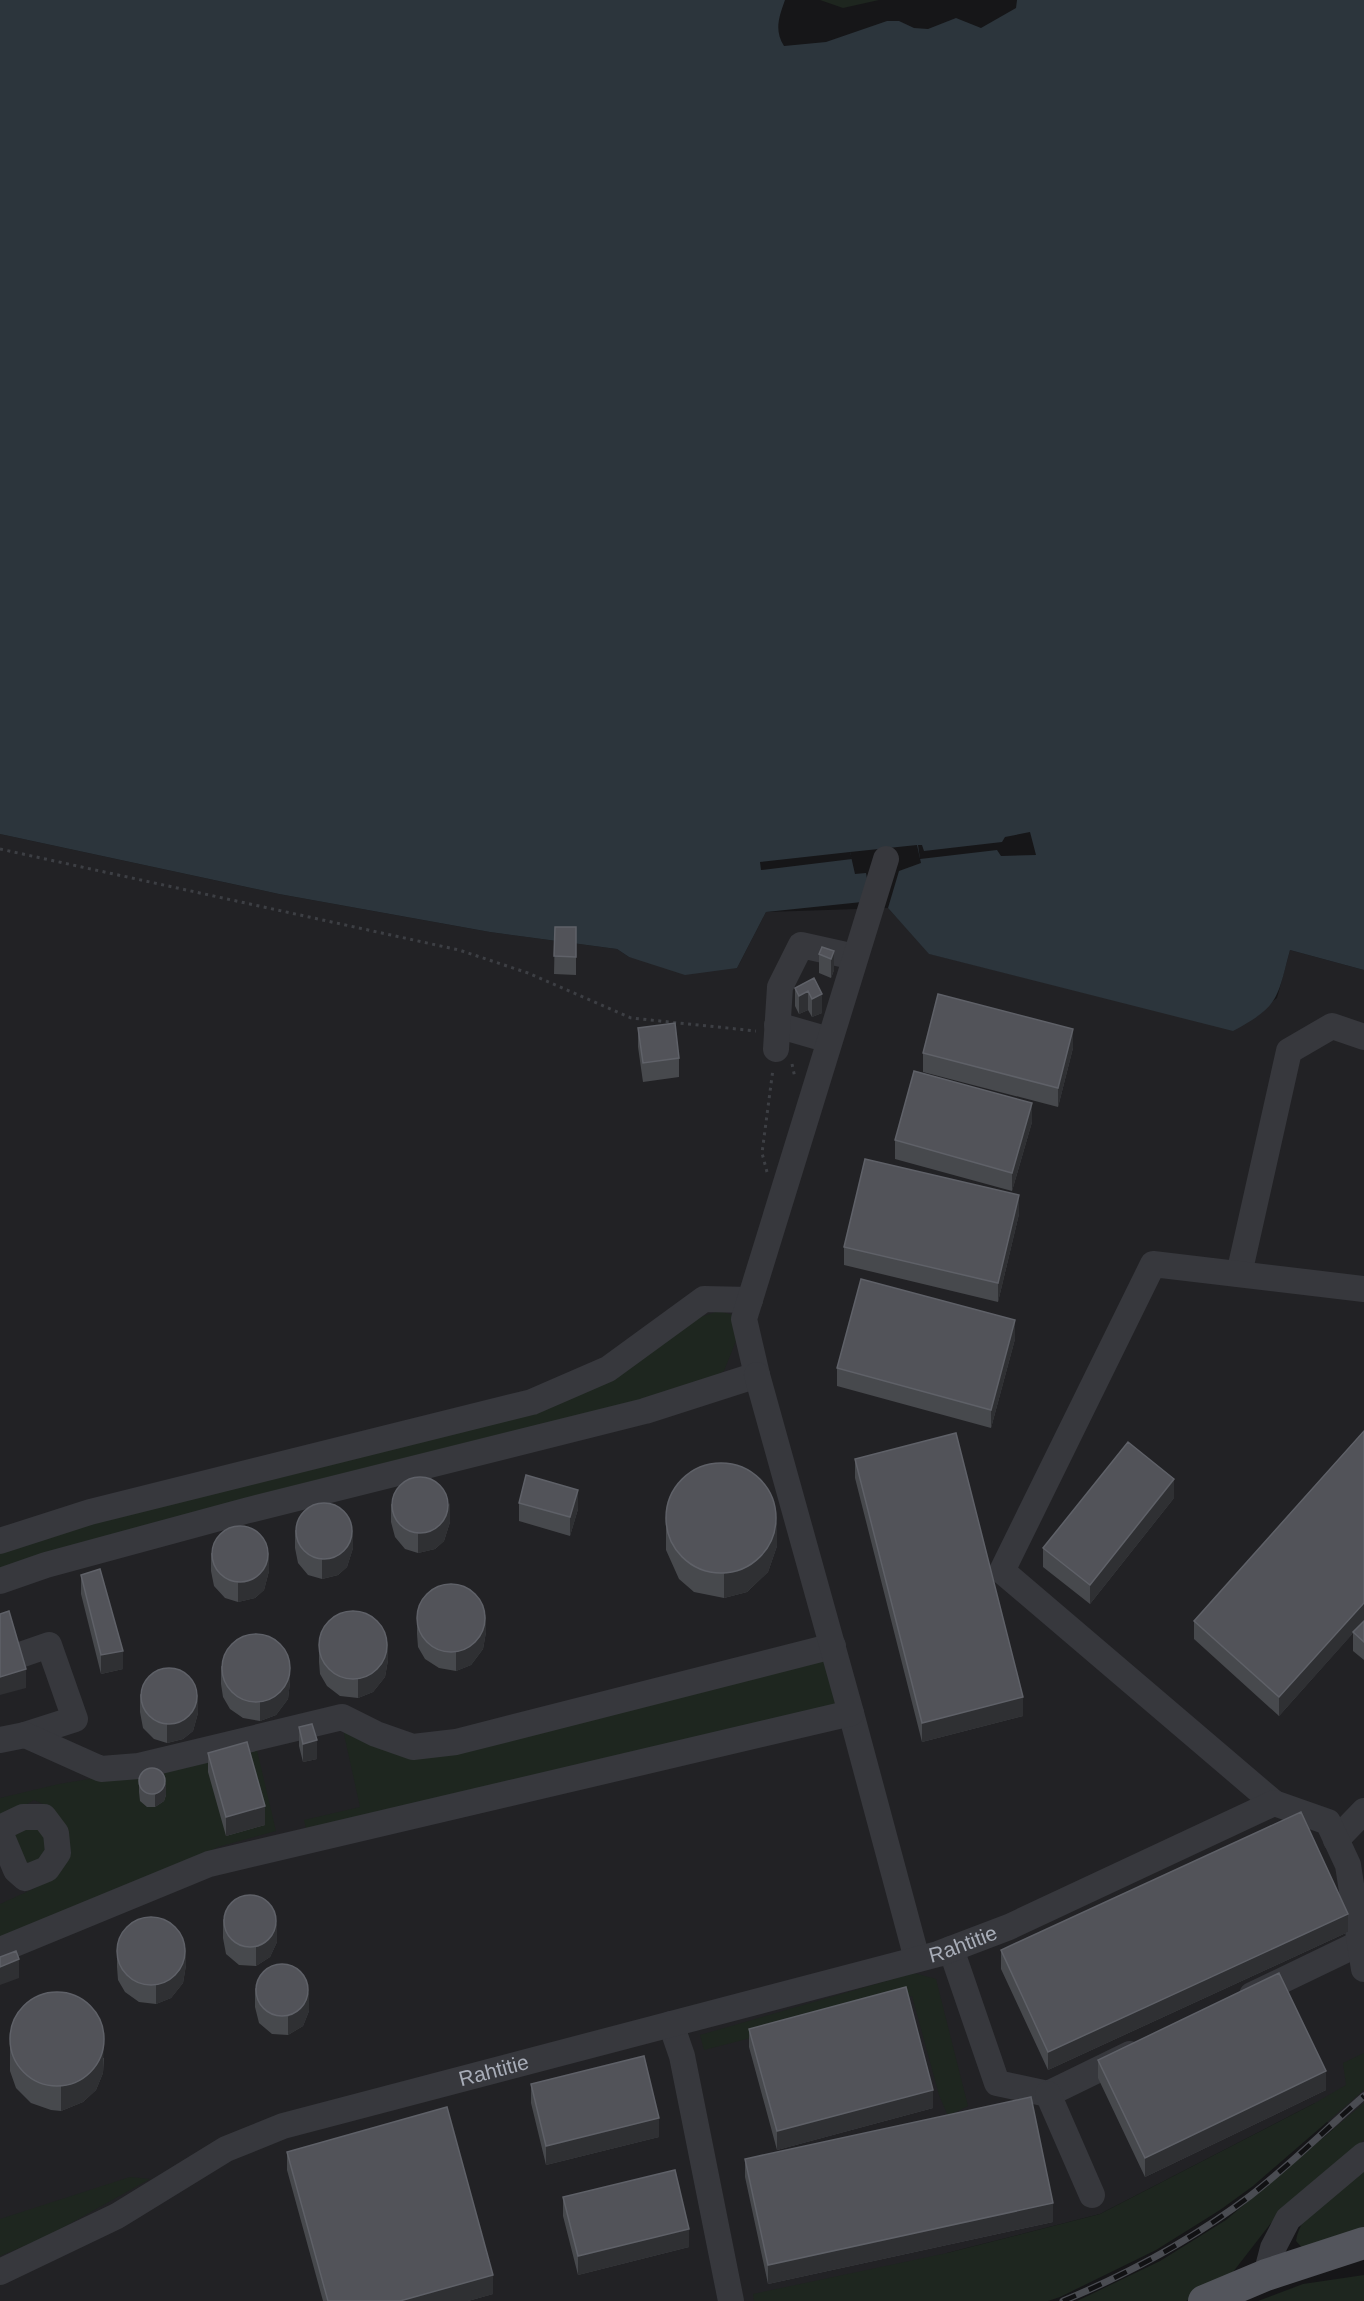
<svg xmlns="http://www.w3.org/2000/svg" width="1364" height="2301" viewBox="0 0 1364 2301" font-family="Arial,sans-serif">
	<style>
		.built { fill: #222225 }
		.green { fill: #1e261f }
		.water { fill: #2c353c }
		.pier { fill: #161618 }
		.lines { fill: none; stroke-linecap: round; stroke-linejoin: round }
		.path { stroke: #3d3f44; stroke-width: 3; stroke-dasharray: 3 4.5; stroke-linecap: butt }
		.minor { stroke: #37383d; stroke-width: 26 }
		.major { stroke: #53555c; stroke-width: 32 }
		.rail-casing { stroke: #4a4c52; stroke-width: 7 }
		.rail { stroke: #111113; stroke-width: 4.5; stroke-dasharray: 14; stroke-linecap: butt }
		.wall { fill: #47494d }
		.shaded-wall { fill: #2f3033 }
		.building { fill: #525359; stroke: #5f6168; stroke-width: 1.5 }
		.labels { text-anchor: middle; stroke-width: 4.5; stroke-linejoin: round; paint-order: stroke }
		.street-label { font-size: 21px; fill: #a8adb8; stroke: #111113 }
	</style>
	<rect width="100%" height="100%" fill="#161618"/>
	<path class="built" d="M0 834 279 894 490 932 617 949 629 957 737 968 766 912 888 908 930 954 1233 1030 1277 998 1290 950 1364 970V2163L1330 2126 1315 2103 1100 2214 947 2253 958 2301H0Z"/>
	<path class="green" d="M820 0H879L843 8Z
		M719 1311 736 1316V1341L724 1371 698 1386 0 1572V1549L90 1519 538 1407 691 1320Z
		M823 1657 840 1707 308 1837 304 1820 360 1807 342 1725 373 1746Z
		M256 1746 276 1831 218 1847 140 1886 0 1945V1904L33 1889 56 1875 52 1808 34 1800 0 1820V1798L59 1784 149 1769Z
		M18 1825 44 1830 51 1853 32 1863 24 1862 14 1836Z
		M914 1973 936 1979 968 2106 948 2116 939 2095 912 1996 704 2050 700 2035Z
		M1364 2053V2090L1253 2186 1220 2210 1156 2250 1060 2297 1048 2301H754L753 2294 947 2253 1100 2214 1315 2103 1346 2085 1343 2063Z
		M1364 2103V2140L1352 2153 1275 2218 1233 2272 1206 2291 1186 2301H1077L1160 2261 1226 2220Z
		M1364 2167V2227L1321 2249 1305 2251 1296 2241C1301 2208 1340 2187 1364 2167Z
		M130 2177 150 2179 46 2237 0 2256V2219Z
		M1364 2275V2301H1258L1303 2284Z"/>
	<path class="water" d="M0 0H785C779 17 774 30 784 46L826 42 887 21H899L914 28 928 29 956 18 981 28 1016 8 1017 0H1364V970L1290 950C1277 998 1280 1006 1233 1031L929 954 888 908 899 871 921 863 917 845 850 852 855 874 866 873 869 889 862 902 766 912 737 968 685 975 629 957 617 949 490 932 279 894 0 834Z"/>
	<path class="pier" d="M1030 832 1036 855 1001 856 997 850 920 859 918 845H922L924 851 1002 842 1005 837Z
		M850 852 852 859 761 870 760 862Z"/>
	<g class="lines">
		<path class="path" d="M0 849 459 950 528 973 631 1018 756 1031
			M792 1064 795 1078
			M767 1172 762 1153 773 1069"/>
		<g class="minor">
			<path d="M777 1025 829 1040"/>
			<path d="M776 1049 780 987 801 945 855 957"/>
			<path d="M1239 1274 1289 1051 1332 1026 1364 1037"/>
			<path d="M0 1541 90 1512 532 1402 608 1369 704 1299 750 1300"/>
			<path d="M0 1581 46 1565 245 1511 645 1411 757 1375 744 1319 886 859"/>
			<path d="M0 1662 49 1645 75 1719 25 1735"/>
			<path d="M851 1713 917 1959"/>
			<path d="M0 1740 25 1735 101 1769 139 1766 342 1717 376 1734 413 1747 456 1742 833 1646"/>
			<path d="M1274 1803 1002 1571 1153 1264 1364 1289"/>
			<path d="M0 1828 23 1817H44L56 1833 58 1853 47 1869 25 1878 16 1870 0 1832"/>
			<path d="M1336 1840 1364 1811"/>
			<path d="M951 1949 997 2083 1048 2094 1130 2054"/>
			<path d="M0 1950 209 1864 851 1713 757 1375"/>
			<path d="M1252 1995 1360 1943"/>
			<path d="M671 2024 682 2056 731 2301"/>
			<path d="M1048 2094 1092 2195"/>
			<path id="s1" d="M0 2272 117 2216 226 2149 283 2126 938 1954 1009 1927 1274 1803 1328 1822 1348 1865 1364 1969"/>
			<path d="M1266 2275 1273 2248 1288 2219 1364 2155"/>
		</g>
		<path class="major" d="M1204 2301 1266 2275 1364 2243"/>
		<defs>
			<path id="rail" d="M1063 2301C1130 2273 1193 2239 1250 2196 1290 2165 1326 2129 1364 2096"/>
		</defs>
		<use href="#rail" class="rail-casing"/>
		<use href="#rail" class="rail"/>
	</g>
	<path class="wall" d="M555 927H576V975L554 974Z
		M834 951V970L831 978 819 973V954Z
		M814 978 822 1013 812 1017 808 1010 799 1014 795 1006V988Z
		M638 1028 679 1058V1077L643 1082 638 1047Z
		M1073 1048 1058 1107 923 1072V1053Z
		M1032 1122 1012 1191 895 1159V1140Z
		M1019 1214 998 1302 844 1265V1247Z
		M1015 1339 991 1428 837 1386V1368Z
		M1364 1431V1660L1353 1651V1633L1279 1716 1194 1639V1621Z
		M855 1459 1023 1716 922 1742 855 1478Z
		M1174 1498 1090 1604 1043 1567V1548Z
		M519 1503 578 1509 570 1536 519 1521Z
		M391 1504 450 1522 444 1541 435 1549 418 1553 405 1549 395 1537 391 1522Z
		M666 1525 777 1546 768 1572 747 1592 724 1598 694 1592 679 1579 666 1550Z
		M295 1530 353 1548 347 1567 338 1575 322 1579 308 1575 298 1563 295 1548Z
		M211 1553 269 1571 264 1590 255 1598 238 1602 225 1598 214 1586 211 1571Z
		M81 1575 123 1669 101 1674 81 1594Z
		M417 1616 486 1632 483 1649 471 1665 456 1671 439 1668 425 1659 418 1647 417 1634Z
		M319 1643 388 1660 385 1677 373 1692 358 1698 340 1696 327 1686 320 1674 319 1662Z
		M221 1666 290 1682 288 1699 276 1715 260 1721 243 1718 230 1709 223 1697 221 1684Z
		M140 1694 198 1713 193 1731 183 1739 167 1743 154 1739 143 1728 140 1712Z
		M299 1727 317 1759 303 1762 299 1746Z
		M208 1753 265 1825 226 1836 208 1772Z
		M139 1780 166 1795 164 1801 155 1807H147L140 1801 139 1792Z
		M223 1919 277 1942 270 1957 256 1966 239 1965 226 1954 223 1938Z
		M1348 1932 1048 2070 1001 1969V1950Z
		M117 1949 186 1965 183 1983 171 1998 156 2004 139 2002 125 1992 118 1980 117 1967Z
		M255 1988 309 2011 303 2026 288 2035 272 2034 259 2023 255 2007Z
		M749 2029 933 2108 777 2150 749 2047Z
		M10 2031 104 2058 103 2073 96 2090 83 2102 61 2111 51 2110 31 2103 16 2088 10 2071Z
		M1098 2060 1326 2090 1145 2177 1098 2078Z
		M531 2084 659 2137 546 2165 531 2103Z
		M287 2152 493 2294 468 2301H323L287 2170Z
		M745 2159 1053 2222 768 2284 745 2177Z
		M563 2197 689 2247 578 2275 563 2216Z"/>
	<path class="shaded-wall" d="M834 951V970L831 978V959Z
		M808 991V1010L799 1014V996Z
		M822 994V1013L812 1017V999Z
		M1073 1029V1048L1058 1107V1088Z
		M1032 1103V1122L1012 1191V1173Z
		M1019 1195V1214L998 1302V1283Z
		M1015 1320V1339L991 1428V1410Z
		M1174 1479V1498L1090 1604V1585Z
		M578 1490V1509L570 1536V1517Z
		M450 1503V1522L444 1541 435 1549 418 1553V1534Z
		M777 1522V1546L768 1572 747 1592 724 1598V1574Z
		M353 1530V1548L347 1567 338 1575 322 1579V1560Z
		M269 1552V1571L264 1590 255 1598 238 1602V1583Z
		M1364 1603V1621L1279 1716V1697Z
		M486 1614V1632L483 1649 471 1665 456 1671V1652Z
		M388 1641V1660L385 1677 373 1692 358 1698V1679Z
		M123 1651V1669L101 1674V1655Z
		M290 1664V1682L288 1699 276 1715 260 1721V1702Z
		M26 1669V1688L0 1695V1677Z
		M198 1694V1713L193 1731 183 1739 167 1743V1725Z
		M1023 1697V1716L922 1742V1723Z
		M317 1740V1759L303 1762V1744Z
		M166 1783V1795L164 1801 155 1807V1795Z
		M265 1806V1825L226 1836V1817Z
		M1348 1914V1932L1048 2070V2052Z
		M277 1923V1942L270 1957 256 1966V1947Z
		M186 1947V1965L183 1983 171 1998 156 2004V1985Z
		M19 1959V1978L0 1985V1967Z
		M309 1992V2011L303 2026 288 2035V2017Z
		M104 2033 103 2073 96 2090 83 2102 61 2111V2086Z
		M1326 2071V2090L1145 2177V2158Z
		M933 2090V2108L777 2150V2131Z
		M659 2118V2137L546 2165V2146Z
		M1053 2203V2222L768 2284V2265Z
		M689 2229V2247L578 2275V2256Z
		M493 2275V2294L468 2301H400Z"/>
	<path class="building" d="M555 927H576V957L554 956Z
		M822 947 834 951 831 959 819 954Z
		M814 978 822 994 812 999 808 991 799 996 795 988Z
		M938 994 1073 1029 1058 1088 923 1053Z
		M675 1023 679 1058 643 1063 638 1028Z
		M914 1071 1032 1103 1012 1173 895 1140Z
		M865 1159 1019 1195 998 1283 844 1247Z
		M861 1279 1015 1320 991 1410 837 1368Z
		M1364 1431V1603L1279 1697 1194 1621Z
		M956 1433 1023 1697 922 1723 855 1459Z
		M1128 1442 1174 1479 1090 1585 1043 1548Z
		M666 1518a55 55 0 1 1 110 0a55 55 0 1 1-110 0Z
		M526 1475 578 1490 570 1517 519 1503Z
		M392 1505a28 28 0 1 1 56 0a28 28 0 1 1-56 0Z
		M296 1531a28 28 0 1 1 56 0a28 28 0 1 1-56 0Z
		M212 1554a28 28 0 1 1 56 0a28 28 0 1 1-56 0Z
		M100 1569 123 1651 101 1655 81 1575Z
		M417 1618a34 34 0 1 1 68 0a34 34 0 1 1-68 0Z
		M9 1611 26 1669 0 1677V1614Z
		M319 1645a34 34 0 1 1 68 0a34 34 0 1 1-68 0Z
		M1364 1621V1642L1353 1632Z
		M222 1668a34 34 0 1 1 68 0a34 34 0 1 1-68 0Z
		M141 1696a28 28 0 1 1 56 0a28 28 0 1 1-56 0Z
		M312 1724 317 1740 303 1744 299 1727Z
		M247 1742 265 1806 226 1817 208 1753Z
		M139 1781a13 13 0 1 1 26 0a13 13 0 1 1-26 0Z
		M1301 1812 1348 1914 1048 2052 1001 1950Z
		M224 1921a26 26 0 1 1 52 0a26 26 0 1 1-52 0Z
		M117 1951a34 34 0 1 1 68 0a34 34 0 1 1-68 0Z
		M16 1951 19 1959 0 1967V1957Z
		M256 1990a26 26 0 1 1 52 0a26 26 0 1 1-52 0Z
		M1279 1973 1326 2071 1145 2158 1098 2060Z
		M906 1987 933 2090 777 2131 749 2029Z
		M10 2039a47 47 0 1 1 94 0a47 47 0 1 1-94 0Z
		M644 2056 659 2118 546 2146 531 2084Z
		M1031 2097 1053 2203 768 2265 745 2159Z
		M447 2107 493 2275 400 2301H328L287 2152Z
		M675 2170 689 2229 578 2256 563 2197Z"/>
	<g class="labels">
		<g class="street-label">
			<text dy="7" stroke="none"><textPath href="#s1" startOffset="1023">Rahtitie</textPath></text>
			<text dy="7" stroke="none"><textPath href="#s1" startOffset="537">Rahtitie</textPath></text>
		</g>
	</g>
</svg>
